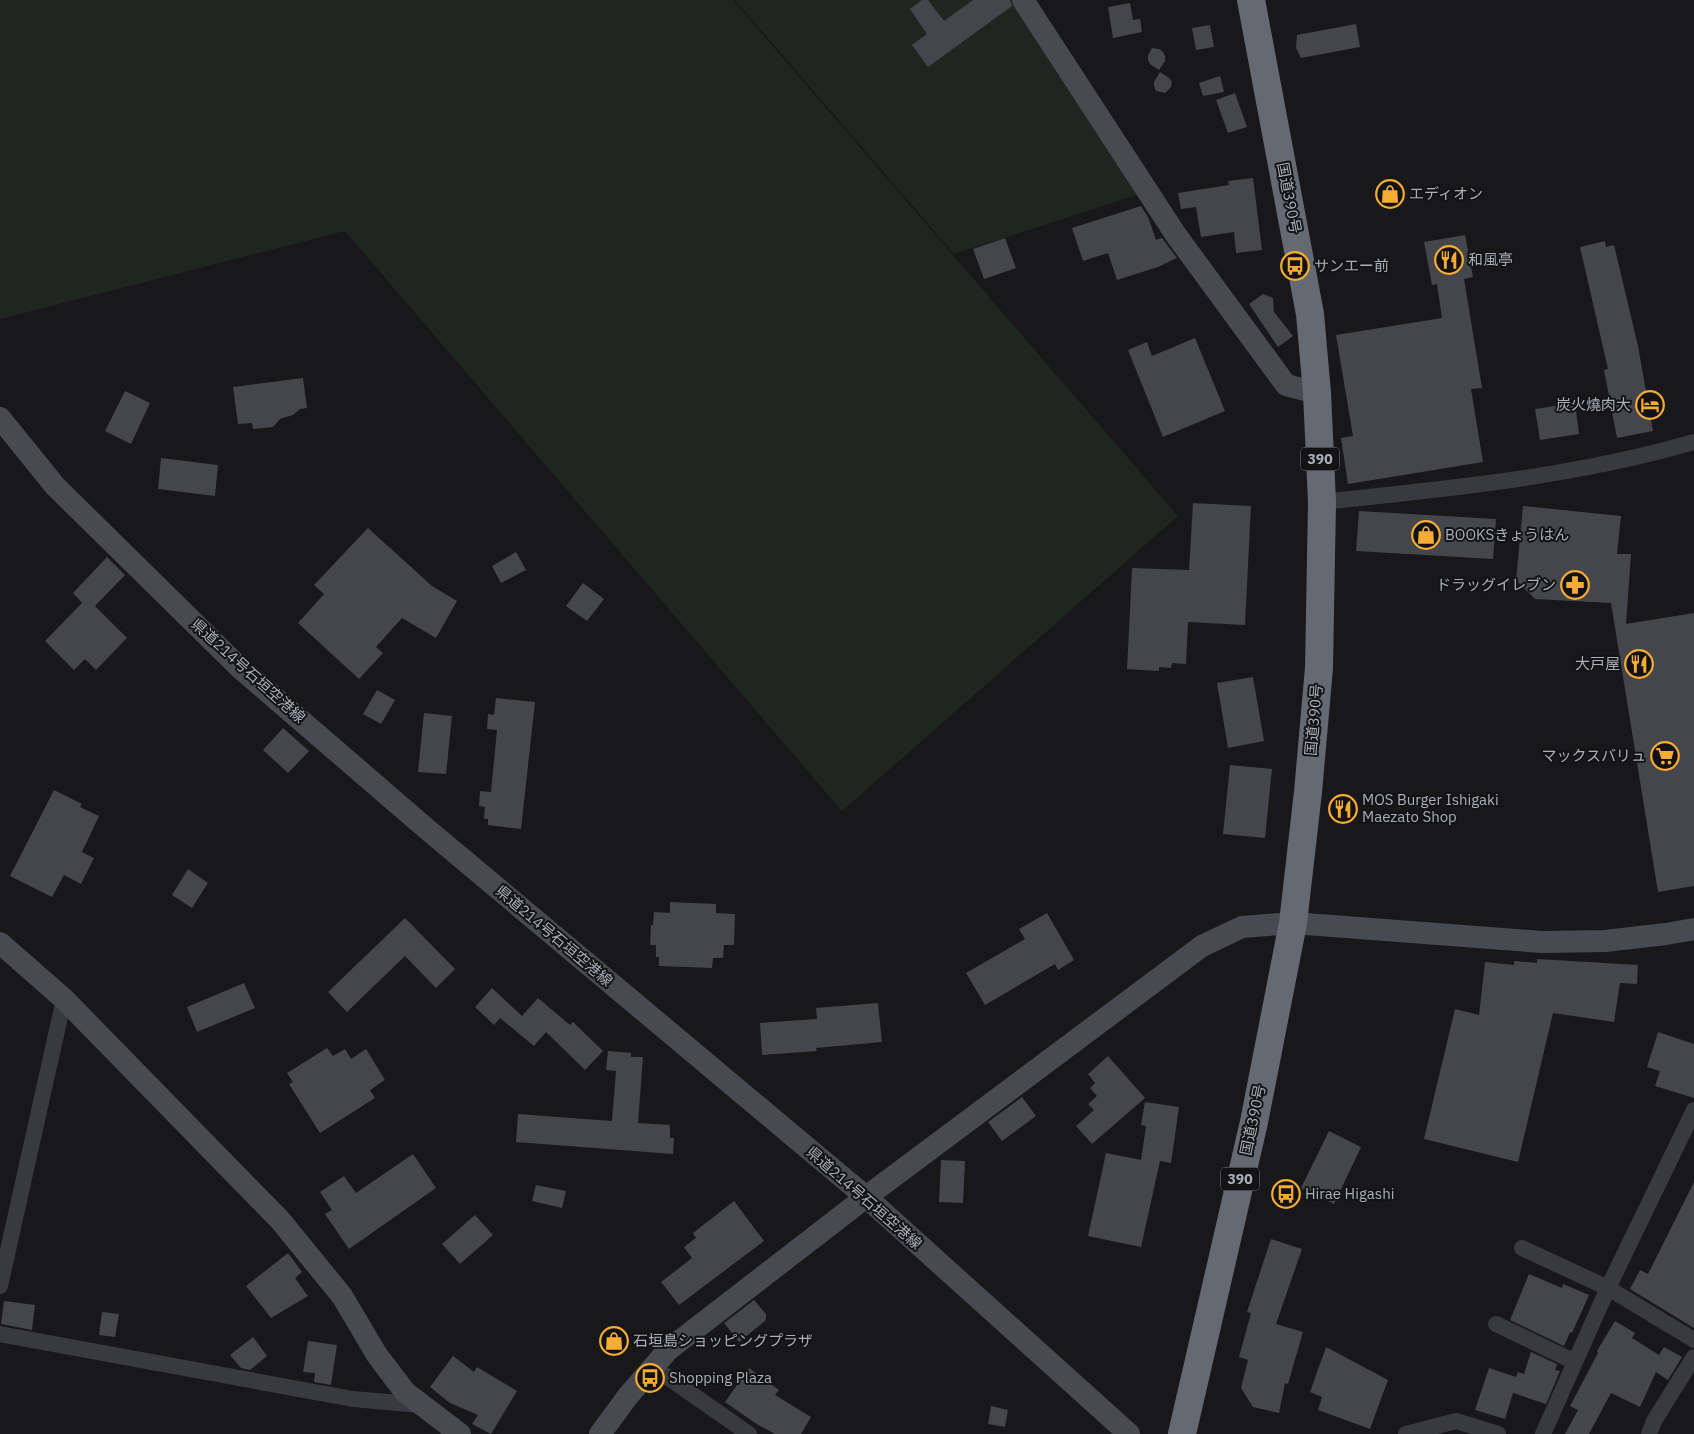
<svg xmlns="http://www.w3.org/2000/svg" width="1694" height="1434" viewBox="0 0 1694 1434" font-family="'IBM Plex Sans','Noto Sans JP',sans-serif">
	<style>
		.green { fill: #1e261f }
		.building { fill: #44464b }
		.lines { fill: none; stroke-linecap: round; stroke-linejoin: round }
		.street { stroke: #393a40; stroke-width: 16 }
		.secondary { stroke: #474a50; stroke-width: 22 }
		.highway { stroke: #656971; stroke-width: 28 }
		.labels { text-anchor: middle; stroke-width: 4; stroke-linejoin: round; paint-order: stroke }
		.shield { fill: #131316; stroke: #7d818a; stroke-width: 1 }
		.shield-label { font-size: 14px; font-weight: bold; fill: #aab0bb }
		.poi-label { font-size: 15px; fill: #aab0bb; stroke: #131316; text-anchor: start }
		.street-label { font-size: 15px; fill: #aab0bb; stroke: #131316 }
	</style>
	<rect width="100%" height="100%" fill="#18181b"/>
	<path class="green" d="M0 0H733L1178 516 842 811 345 231 0 319Z
		M735 0H1015L1140 194 954 254Z"/>
	<path class="building" d="M922 0H928L944 21 973 0H1010L1012 6 928 67 912 45 927 34 910 9Z
		M1130 3 1133 20 1140 19 1142 32 1113 38 1108 7Z
		M1356 24 1360 47 1301 58 1296 48 1297 35Z
		M1210 25 1214 47 1196 50 1192 28Z
		M1152 48 1159 49 1163 52 1165 56V61L1159 70 1150 64 1148 60V55Z
		M1160 72 1169 78 1172 82 1171 87 1165 93 1156 91 1154 86V82Z
		M1220 76 1224 92 1203 96 1199 83Z
		M1235 93 1247 127 1228 133 1216 100Z
		M1253 178 1262 250 1236 253 1234 232 1201 237 1196 207 1181 209 1178 193 1229 185 1228 181Z
		M1141 206 1148 217 1156 240 1162 238 1177 258 1158 267 1117 280 1108 253 1083 261 1072 228Z
		M1465 235 1473 277 1464 279 1482 388 1471 389 1483 462 1348 484 1341 438 1353 436 1336 335 1442 318 1437 284 1432 285 1424 242Z
		M1005 238 1016 268 984 279 973 249Z
		M1605 241 1606 247 1614 245 1638 346 1653 431 1617 438 1604 370 1608 369 1580 247Z
		M1263 294 1273 298 1274 312 1293 336 1278 347 1249 304Z
		M1195 338 1225 411 1163 437 1128 350 1147 342 1152 356Z
		M303 378 307 408 300 409 293 415 280 419 273 427 253 429 252 423 238 424 233 387Z
		M125 391 150 403 131 444 105 431Z
		M1575 403 1579 434 1540 440 1535 409Z
		M161 458 218 465 215 496 158 489Z
		M1193 503 1251 506 1245 625 1188 622 1186 664 1172 663 1171 668 1159 667V671L1127 669 1132 568 1189 570Z
		M1523 506 1621 516 1617 554H1631L1626 624 1694 613V886L1658 892 1611 603 1535 599 1516 580Z
		M1359 511 1496 519 1493 559 1356 551Z
		M368 528 432 586 457 601 436 638 402 618 376 647 383 653 359 679 298 623 324 594 314 585Z
		M516 552 526 570 501 583 492 566Z
		M107 557 125 575 95 606 127 638 96 670 85 659 74 670 45 641 82 603 73 593Z
		M583 583 604 599 587 621 566 606Z
		M1253 677 1264 741 1228 748 1217 683Z
		M377 690 395 700 381 724 363 714Z
		M496 698 535 702 521 829 488 825V819H484L485 807 479 806 480 791 491 792 497 730 487 729 488 714 494 715Z
		M424 713 452 716 446 774 418 772Z
		M283 728 309 751 288 773 263 750Z
		M1230 765 1272 769 1265 838 1223 834Z
		M54 790 82 804 80 807 99 816 82 852 94 858 81 884 64 875 52 897 10 876Z
		M188 869 208 883 192 908 172 895Z
		M670 902 716 904V913L735 914 734 945H724L723 958H713L712 968 659 966V957H656V945H650L651 925H653L654 912 670 913Z
		M1047 913 1074 960 1058 970 1055 964 985 1005 966 973 1025 939 1019 929Z
		M405 918 455 969 436 988 405 956 347 1012 328 992Z
		M1537 959 1638 965 1637 984 1620 983 1614 1022 1553 1013 1518 1162 1424 1139 1455 1009 1479 1015 1485 962 1514 965V961L1537 963Z
		M244 983 255 1008 197 1032 187 1007Z
		M492 988 522 1016 538 998 570 1025 573 1022 603 1051 585 1070 546 1032 534 1046 500 1018 494 1025 475 1007Z
		M878 1003 882 1042 816 1048 817 1051 762 1055 760 1023 817 1019 816 1008Z
		M1658 1032 1694 1044V1098L1655 1086 1660 1071 1647 1067Z
		M327 1048 333 1056 345 1049 351 1059 366 1049 385 1080 370 1090 375 1098 320 1133 289 1084 293 1082 287 1073Z
		M608 1051 631 1053V1057H643L638 1123 670 1125V1138H674L673 1154 516 1142 518 1114 612 1121 616 1071 606 1070Z
		M1108 1056 1145 1098 1092 1144 1076 1126 1094 1110 1088 1104 1097 1096 1090 1088 1095 1083 1088 1074Z
		M1022 1097 1036 1116 1002 1141 988 1122Z
		M1145 1102 1179 1107 1171 1163 1160 1161 1141 1247 1088 1236 1106 1153 1141 1160 1146 1126 1141 1125Z
		M1329 1131 1361 1147 1334 1204 1301 1188Z
		M413 1154 436 1188 349 1249 325 1214 332 1210 320 1192 344 1176 356 1193Z
		M941 1160 965 1161 963 1203 939 1202Z
		M1694 1182V1328L1630 1289 1640 1270 1648 1274Z
		M536 1185 566 1191 562 1208 532 1201Z
		M734 1201 764 1241 679 1305 661 1282 692 1258 684 1247 696 1238 693 1233Z
		M475 1215 493 1235 460 1264 442 1244Z
		M1271 1239 1302 1249 1276 1324 1303 1332 1288 1384 1285 1383 1279 1413 1253 1407 1241 1388 1248 1360 1239 1357 1251 1313 1247 1312Z
		M288 1253 302 1272 295 1278 308 1296 271 1318 246 1286Z
		M1529 1274 1562 1288 1563 1284 1589 1295 1572 1333 1570 1332 1564 1346 1510 1320Z
		M754 1300 766 1314V1320L739 1342 724 1323Z
		M4 1301 35 1305 32 1330 1 1324Z
		M102 1312 119 1314 115 1337 99 1335Z
		M1615 1321 1635 1333 1632 1338 1659 1355 1664 1347 1682 1357 1668 1380 1656 1372 1640 1407 1611 1393 1589 1434H1565L1578 1410 1570 1406 1598 1353 1597 1351Z
		M253 1337 267 1356 250 1370 241 1368 230 1355Z
		M308 1341 337 1345 331 1385 314 1382 315 1373 303 1372Z
		M1326 1347 1388 1380 1370 1429 1318 1410 1322 1397 1310 1392Z
		M1531 1352 1557 1364 1555 1370 1560 1371 1546 1404 1513 1393 1505 1419 1475 1410 1489 1368 1516 1377 1518 1372 1524 1374Z
		M453 1356 474 1372 477 1367 517 1391 491 1434 472 1424 478 1415 450 1403 430 1387Z
		M749 1368 779 1390 775 1395 811 1417 801 1434H775L755 1423 725 1402Z
		M991 1406 1008 1410 1005 1427 988 1424Z"/>
	<g class="lines">
		<path class="street" d="M1322 502C1445 489 1574 477 1694 442
			M1522 1248 1608 1288 1694 1340
			M0 1286 64 999
			M1496 1324 1575 1362
			M0 1334 353 1399 421 1405
			M653 1367 749 1434
			M1406 1434 1456 1421 1498 1434
			M1543 1434 1608 1288 1694 1110
			M1649 1434 1654 1421 1694 1357"/>
		<path class="secondary" d="M1023 0 1176 235 1286 385 1317 393
			M0 418 55 486 240 668 428 830 866 1197 1129 1434
			M0 943 64 999 280 1220 342 1296 377 1355 405 1392 460 1434
			M600 1434 628 1396 668 1350 866 1197 1202 946 1242 927 1293 923 1542 942 1605 941 1666 934 1694 929"/>
		<path class="highway" d="M1182 1434 1254 1122 1293 923 1308 792 1319 668 1322 502 1317 393 1310 314 1251 0"/>
	</g>
	<defs>
		<symbol id="shop-ring" viewBox="-11 -11 22 22"><circle r="9.5" fill="#131316" stroke="#f7ad34" stroke-width="1.5"/><path d="M-5-2.5h2.3a2.7 3.5 0 0 1 5.4 0H5L5.5 6h-11ZM-1.5-2.5h3a1.5 2.3 0 0 0-3 0Z" fill="#f7ad34"/></symbol>
		<symbol id="restaurant-ring" viewBox="-11 -11 22 22"><circle r="9.5" fill="#131316" stroke="#f7ad34" stroke-width="1.5"/><path d="M-5-6h1v4h1v-4h1v4h1v-4h1v5L-1.5 .5V6h-2V.5L-5-1ZM5-6V6H3V1.5H1.5Q1.5-4 5-6Z" fill="#f7ad34"/></symbol>
		<symbol id="bus-ring" viewBox="-11 -11 22 22"><circle r="9.5" fill="#131316" stroke="#f7ad34" stroke-width="1.5"/><path d="M-5-6H5V4H4V6H2V4H-2V6H-4V4H-5ZM-3.5-4V0h7V-4ZM-3.5 1.2v1.5H-2V1.2ZM2 1.2v1.5H3.5V1.2Z" fill="#f7ad34"/></symbol>
		<symbol id="hotel-ring" viewBox="-11 -11 22 22"><circle r="9.5" fill="#131316" stroke="#f7ad34" stroke-width="1.5"/><path d="M-6-4.5h1.5V1H6V5H4.5V3h-9V5H-6ZM-4 0a1.8 1.8 0 1 1 3.6 0ZM.5 0V-2.5h3Q6-2.5 6 0Z" fill="#f7ad34"/></symbol>
		<symbol id="pharmacy-ring" viewBox="-11 -11 22 22"><circle r="9.5" fill="#131316" stroke="#f7ad34" stroke-width="1.5"/><path d="M-2-6h4v4h4v4h-4v4h-4v-4h-4v-4h4Z" fill="#f7ad34"/></symbol>
		<symbol id="supermarket-ring" viewBox="-11 -11 22 22"><circle r="9.5" fill="#131316" stroke="#f7ad34" stroke-width="1.5"/><path d="M-6-5.5h2.5l.6 2H6L4.5 2H-2.5L-4.4-4H-6ZM-1.5 3.2a1.3 1.3 0 1 0 .1 0ZM3 3.2a1.3 1.3 0 1 0 .1 0Z" fill="#f7ad34"/></symbol>
	</defs>
	<g fill-rule="evenodd">
		<use href="#shop-ring" x="1374" y="178" width="32" height="32"/>
		<use href="#restaurant-ring" x="1433" y="244" width="32" height="32"/>
		<use href="#bus-ring" x="1279" y="250" width="32" height="32"/>
		<use href="#hotel-ring" x="1634" y="389" width="32" height="32"/>
		<use href="#shop-ring" x="1410" y="519" width="32" height="32"/>
		<use href="#pharmacy-ring" x="1559" y="569" width="32" height="32"/>
		<use href="#restaurant-ring" x="1623" y="648" width="32" height="32"/>
		<use href="#supermarket-ring" x="1649" y="740" width="32" height="32"/>
		<use href="#restaurant-ring" x="1327" y="793" width="32" height="32"/>
		<use href="#bus-ring" x="1270" y="1178" width="32" height="32"/>
		<use href="#shop-ring" x="598" y="1325" width="32" height="32"/>
		<use href="#bus-ring" x="634" y="1362" width="32" height="32"/>
	</g>
	<g class="labels">
		<g class="shield">
			<rect x="1301" y="447.5" width="38" height="23" rx="4"/>
			<rect x="1221" y="1167.5" width="38" height="23" rx="4"/>
		</g>
		<g class="shield-label">
			<text x="1320" y="464">390</text>
			<text x="1240" y="1184">390</text>
		</g>
		<g class="poi-label">
			<text x="1409" y="199">エディオン</text>
			<text x="1468" y="265">和風亭</text>
			<text x="1314" y="271">サンエー前</text>
			<text x="1631" y="410" text-anchor="end">炭火燒肉大</text>
			<text x="1445" y="540">BOOKSきょうはん</text>
			<text x="1556" y="590" text-anchor="end">ドラッグイレブン</text>
			<text x="1620" y="669" text-anchor="end">大戸屋</text>
			<text x="1646" y="761" text-anchor="end">マックスバリュ</text>
			<text x="1362" y="805">MOS Burger Ishigaki<tspan x="1362" dy="17">Maezato Shop</tspan></text>
			<text x="1305" y="1199">Hirae Higashi</text>
			<text x="633" y="1346">石垣島ショッピングプラザ</text>
			<text x="669" y="1383">Shopping Plaza</text>
		</g>
		<g class="street-label">
			<text transform="translate(1289 198) rotate(79)" y="5">国道390号</text>
			<text transform="translate(248 671) rotate(42)" y="5">県道214号石垣空港線</text>
			<text transform="translate(1314 720) rotate(-85)" y="5">国道390号</text>
			<text transform="translate(554 936) rotate(40)" y="5">県道214号石垣空港線</text>
			<text transform="translate(1253 1120) rotate(-78)" y="5">国道390号</text>
			<text transform="translate(864 1198) rotate(41)" y="5">県道214号石垣空港線</text>
		</g>
	</g>
</svg>
